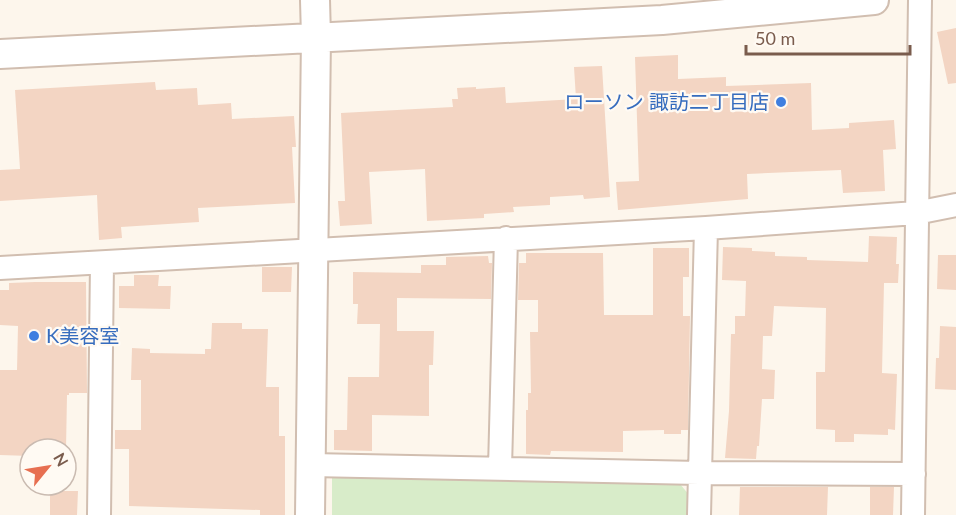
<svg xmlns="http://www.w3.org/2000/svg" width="956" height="515" viewBox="0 0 956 515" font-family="Lato,'Noto Sans JP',sans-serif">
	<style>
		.green { fill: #d8ecc9 }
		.building { fill: #f3d5c3 }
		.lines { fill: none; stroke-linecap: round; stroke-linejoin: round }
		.minor-casing { stroke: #d1beb0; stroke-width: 26 }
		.tertiary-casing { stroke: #d1beb0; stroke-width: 32 }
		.minor { stroke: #fff; stroke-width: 22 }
		.tertiary { stroke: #fff; stroke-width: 28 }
		.shop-dot { fill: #3f7fe0; stroke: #fffaf3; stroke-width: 2 }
		.labels { text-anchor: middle; stroke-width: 4.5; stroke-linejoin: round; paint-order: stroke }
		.shop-label { font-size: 20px; fill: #366cbe; stroke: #fffaf3; text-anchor: end }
	</style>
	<rect width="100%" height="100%" fill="#fdf6ec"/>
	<path class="green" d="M332 477 680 484 690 496V515H332Z"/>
	<path class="building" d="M956 28V83L948 84 937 32Z
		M678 55V79L726 77V86L811 83 812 130 849 128V123L894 120 896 149 883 150 885 191 843 193 841 170 747 174 748 199 618 210 616 182 639 181 635 57Z
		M602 66 610 197 584 199 583 195 550 197V205L513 207 514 212 484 214V218L427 221 425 169 369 172 372 224 340 226 338 201H345L341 113 453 107 452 99H458L457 88 476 87V89L505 87 506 103 576 99 574 67Z
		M155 82 156 90 197 88 198 105 231 103 232 119 294 116 296 147H292L295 203 198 208 199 222 121 227 122 238 99 240 97 195 0 201V170L20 169 15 90Z
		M869 236 897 237 896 264H899L898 283H884L882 373 897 374 895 430 888 429V435L854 434V442H835V430L816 429V372H825L826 308 774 306 772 336H763L762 369 775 370 774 399H762L759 446H757L756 459 725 458 729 411 731 334H735V316H745L746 281 722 280 723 247 752 248V251L775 252V256L807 257V260L868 262Z
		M653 248H689V277H683V316H690L688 430H681V434H664V430L623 431V452L551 451 550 455 526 454V410H528V393H531L530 332H538V300H518L519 263H526V253H603L604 315H653Z
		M938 255H956V290L937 289Z
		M488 256 489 263H492L491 299 397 298V331H434L433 365H429V416L372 415V451L334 450V430H347L348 377H379L380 324H357L358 304H353V272L421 273V265H446V257Z
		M262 267H292L291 292H262Z
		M134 275H159L158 286H171L170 309 119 308V286H134Z
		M35 282H86L87 393H69V395H67L66 449H30V456L0 455V370H17L18 326 0 325V290H9V283Z
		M212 323H242V329H268L266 387H279V436H285V515H260V510L129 506V449H115V430H141V380H131L132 348 150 349V353L205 354V349H211Z
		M940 326 956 327V390L935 389 936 358H939Z
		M740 487H828L827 515H739Z
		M870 487H894L893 515H870Z
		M50 491H78L77 515H50Z"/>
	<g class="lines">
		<defs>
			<path id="minor" d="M0 268 706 228 916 213 956 205
				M311 465 699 473 914 474
				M500 468 506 238
				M99 515 102 263
				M699 515 706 228
				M913 515 920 0"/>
			<path id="tertiary" d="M0 54 662 20 874 0
				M310 515 316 37 315 0"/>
		</defs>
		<use href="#minor" class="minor-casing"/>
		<use href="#tertiary" class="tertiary-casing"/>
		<use href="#minor" class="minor"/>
		<use href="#tertiary" class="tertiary"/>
	</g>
	<g class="shop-dot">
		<circle cx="781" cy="102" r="6"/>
		<circle cx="34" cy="336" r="6"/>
	</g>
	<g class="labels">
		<g class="shop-label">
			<text x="769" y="109">ローソン 諏訪二丁目店</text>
			<text x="46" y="343" text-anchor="start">K美容室</text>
		</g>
	</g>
	<g transform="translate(48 467) rotate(60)"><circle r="28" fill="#fffaf3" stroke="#cabbb1" stroke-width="1.5"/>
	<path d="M0-4.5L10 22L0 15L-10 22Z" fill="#e76f51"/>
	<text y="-9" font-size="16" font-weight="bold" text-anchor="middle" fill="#7a5c4d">N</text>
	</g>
	<path d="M746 45v9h164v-9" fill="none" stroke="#7a5c4d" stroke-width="3"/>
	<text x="755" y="45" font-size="18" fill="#7a5c4d" stroke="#fffaf3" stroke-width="4.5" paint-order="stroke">50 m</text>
</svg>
